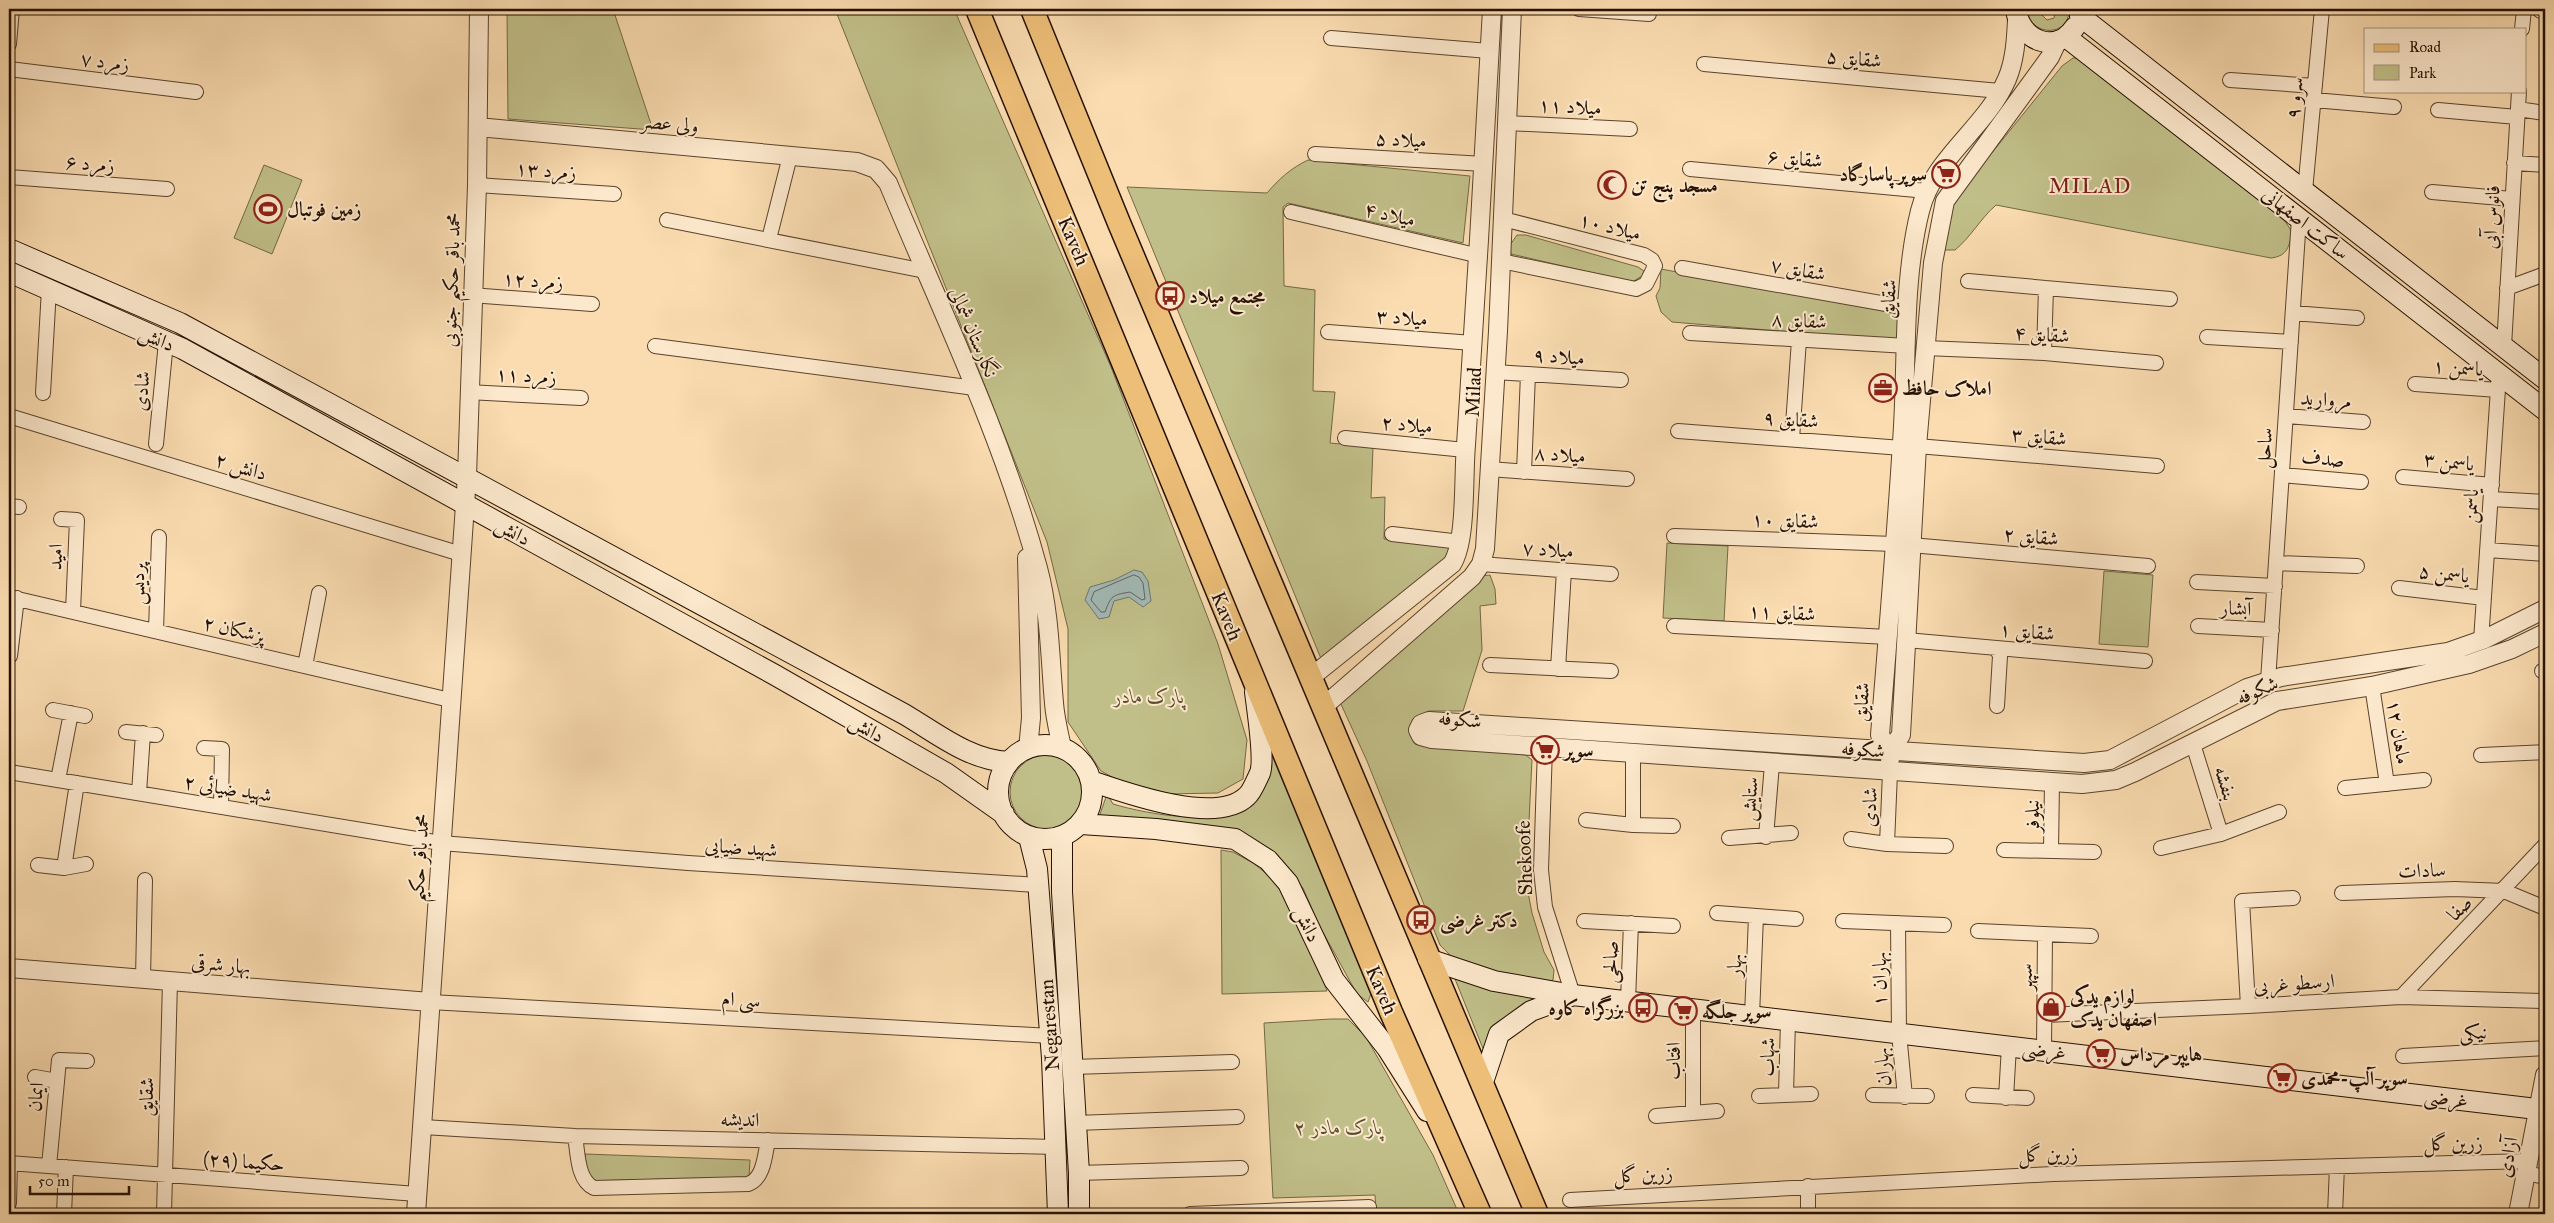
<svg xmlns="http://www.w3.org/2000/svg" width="2554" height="1223" viewBox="0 0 2554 1223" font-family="'IM FELL Great Primer',Amiri,serif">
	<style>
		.green { fill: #c1bf89; stroke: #736844 }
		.water { fill: #a2b9b6; stroke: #70756d }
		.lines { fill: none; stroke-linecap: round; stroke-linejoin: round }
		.shore { stroke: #64645b; stroke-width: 1 }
		.minor-casing { stroke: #5a432c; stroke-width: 16 }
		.tertiary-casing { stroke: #5a432c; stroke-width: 20 }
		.secondary-casing { stroke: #251000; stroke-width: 22 }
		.primary-casing { stroke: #251000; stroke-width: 25 }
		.minor { stroke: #fce8cc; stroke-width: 14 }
		.tertiary { stroke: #fce8cc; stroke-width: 18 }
		.secondary { stroke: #fce8cc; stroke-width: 20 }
		.primary { stroke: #edbe78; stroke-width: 22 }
		.labels { text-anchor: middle; stroke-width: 4; stroke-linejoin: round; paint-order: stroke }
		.street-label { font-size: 20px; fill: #251000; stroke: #fce8cc }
		.poi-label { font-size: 20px; font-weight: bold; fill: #251000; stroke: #fce8cc; text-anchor: start }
		.park-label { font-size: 20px; font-style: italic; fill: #5c4d30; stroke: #fce8cc }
		.neighbourhood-label { font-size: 21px; letter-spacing: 1px; fill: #7a1f14; stroke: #fce8cc }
	</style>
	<rect width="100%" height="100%" fill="#fadcb0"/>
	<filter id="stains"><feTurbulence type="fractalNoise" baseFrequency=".004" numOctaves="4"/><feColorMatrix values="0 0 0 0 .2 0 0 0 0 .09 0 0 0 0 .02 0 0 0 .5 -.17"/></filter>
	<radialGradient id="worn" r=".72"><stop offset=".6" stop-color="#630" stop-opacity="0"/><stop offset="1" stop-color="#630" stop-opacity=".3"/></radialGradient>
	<path class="green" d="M507 9H613L653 130 508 119Z
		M835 9H954L1111 367 1218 644 1247 740 1243 779 1218 793 1167 794 1134 789 1101 771 1068 722V629L1047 542Z
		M2027 9H2042L2041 14 2047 20 2054 18 2056 9H2069C2070 37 2030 38 2027 9Z
		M2073 58H2080L2285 221 2292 232C2289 246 2288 256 2271 258L1996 205C1980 219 1971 237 1955 250H1941L1949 214 1957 196 2062 66Z
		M1308 160 1470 176 1463 243 1288 203 1283 207 1284 286 1315 290 1313 391 1335 392 1330 443 1373 447 1371 498 1385 497 1384 539 1443 542 1450 548 1448 560 1322 661 1127 187 1267 193C1279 179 1291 168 1308 160Z
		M264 165 302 180 272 254 234 238Z
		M1517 235H1526L1638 267 1644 271 1642 276 1632 282 1511 254 1510 245Z
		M1661 269 1899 314 1898 341 1672 322 1661 312 1656 296 1660 288Z
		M1667 543 1728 546 1724 621 1663 618Z
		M2104 571 2153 575 2148 647 2099 644Z
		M1490 575 1495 589 1496 604 1480 606 1482 650 1463 711H1429L1415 717 1411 736 1415 744 1526 755 1532 760 1526 882 1532 913 1544 952 1554 970 1553 980 1545 984 1456 961 1440 945 1367 761 1340 702 1480 576Z
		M1267 737 1372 991 1368 1002 1357 994 1319 925 1303 888 1276 859 1099 817 1107 794 1113 804C1146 814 1234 831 1255 797 1261 788 1265 749 1267 737Z
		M1010 792a37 37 0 1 1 74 0a37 37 0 1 1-74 0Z
		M1221 850 1233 852 1253 863 1276 881 1308 940 1327 991 1222 994Z
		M1453 974 1551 998 1486 1056Z
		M1331 1019H1348L1366 1037 1433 1155 1459 1214H1376L1375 1195 1273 1198 1264 1023Z
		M585 1154 750 1160 749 1177 588 1181Z"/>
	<path class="water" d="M1134 570 1142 572 1148 581 1151 601 1143 607 1129 597 1114 601 1109 617 1099 619 1085 600 1090 587 1114 580Z"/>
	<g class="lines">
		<path class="shore" d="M1134 575 1139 577 1143 583 1145 599 1142 600 1130 592C1112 595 1111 596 1105 612H1101L1091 600 1094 592Z"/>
		<defs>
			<path id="minor" d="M1579 9 1649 14
				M2522 29 2524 9
				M1331 38 1489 51
				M9 44 12 9
				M1704 64 2000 91
				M9 69 196 92
				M2230 80 2315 86
				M2314 100 2394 107
				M2518 109 2545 113
				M2438 110 2517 117
				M1507 123 1630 129
				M1315 154 1484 164
				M2514 163 2545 165
				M1690 169 1927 191
				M9 177 167 189
				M477 185 614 194
				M2305 191 2322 9
				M2432 192 2512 199
				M1291 212 1480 256
				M667 220 925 271
				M769 239 790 156
				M1501 261 1636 289 1646 284 1655 266 1652 260 1644 255 1503 219
				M1682 268 1909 308
				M1968 281 2170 299
				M2507 288 2545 274
				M471 295 592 304
				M2293 313 2357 318
				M1328 332 1473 343
				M1690 333 1907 346
				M2207 337 2291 342
				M655 346 975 388
				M2504 346 2519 91
				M1925 348 2044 353 2156 363
				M2044 353 2046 288
				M1495 372 1621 380
				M2415 384 2498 390
				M468 392 581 398
				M43 393 49 289
				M9 416 461 554
				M2286 416 2363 422
				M1678 431 1902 448
				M1345 438 1465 450
				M1792 439 1799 340
				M156 444 166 342
				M1917 446 2157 466
				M1489 469 1627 479
				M1524 472 1528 374
				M2282 475 2361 482
				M2403 477 2492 485
				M2491 499 2545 502
				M9 506 19 507
				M61 519 77 520 73 611
				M1392 534 1461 542
				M1674 536 1894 544
				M1911 545 2148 566
				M2487 550 2545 554
				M2276 563 2357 566
				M1481 564 1611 574
				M2197 582 2275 586
				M2399 588 2484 598
				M9 597 450 700
				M1674 626 1888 637
				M2198 626 2272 630
				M156 631 159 537
				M1906 640 2145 661
				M2481 641 2499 374
				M10 656 17 598
				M1490 665 1611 671
				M305 666 319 593
				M1558 669 1564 570
				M2542 671H2545
				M2268 681 2299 218
				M2372 686 2387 784
				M1997 706 2000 656 1997 649
				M53 710 85 716
				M126 732 156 735
				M2193 744 2221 834
				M1545 747 1541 870 1545 907 1573 995
				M204 748 222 749 221 807
				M1633 753V825
				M2481 755 2545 752
				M9 772 441 843 688 863 1038 885
				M58 780 71 713
				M2345 788 2424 780
				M139 793 143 733
				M1586 820 1633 825 1673 826
				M1766 837 1772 764
				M1729 838 1791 833
				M1851 839 1887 844 1946 846
				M1887 844 1890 772
				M2161 848 2221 834 2279 812
				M2004 850 2094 852
				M2051 851 2052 782
				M38 865 64 868 86 864
				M64 868 77 783
				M2342 893 2455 889 2504 891 2545 908
				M1717 913 1796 919
				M1584 921 1673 926
				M1843 921 1944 925
				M1898 923 1899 1033 1905 1097
				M1978 931 2091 936
				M143 979 145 880
				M2401 997 2545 845
				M1628 1001 1631 923
				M430 1002 1051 1036
				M2248 1006 2242 901 2293 898
				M1693 1009V1113
				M2045 1015 2248 1006 2401 997 2545 1001
				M1752 1016 1756 916
				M2044 1050 2045 934
				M2403 1056 2545 1048
				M1072 1067 1232 1062
				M35 1077 57 1081
				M1786 1094 1788 1020
				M1873 1095 1927 1096
				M1973 1095 2027 1098
				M1759 1096 1811 1094
				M2006 1098 2009 1046
				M1656 1116 1717 1111
				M1076 1123 1237 1117
				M423 1127 575 1136 1056 1147
				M575 1136C578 1153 577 1180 594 1188L748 1184C764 1179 765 1154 768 1140
				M9 1163 417 1194
				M49 1166 59 1060 87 1061
				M1079 1173 1241 1168
				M2526 1173 2545 1177
				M1570 1200 2053 1174 2528 1161
				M9 1203 10 1163
				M64 1214 66 1167
				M164 1214 170 981
				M1190 1214 1369 1207V1214
				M1808 1214V1186
				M2335 1214 2337 1166"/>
			<path id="tertiary" d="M2541 9H2545
				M478 127 857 162 876 169 888 183C941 310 1002 435 1038 568 1050 613 1050 658 1054 703 1055 718 1059 733 1062 748
				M1027 558 1031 718 1028 749
				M2545 609 2485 639 2448 652 2281 677 2247 688 2110 760 2084 763 1429 721 1421 724 1418 730 1421 736 1432 739 2052 782 2082 784 2116 780 2135 772 2277 701 2372 686 2469 664 2512 649 2545 633
				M1310 678 1452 564C1467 541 1463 476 1466 445 1476 300 1484 154 1492 9
				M1323 707 1472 577 1481 564 1485 549 1498 331 1512 9
				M1889 752 1901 735 1917 446 1933 263 1945 201 2050 57 2058 40
				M1890 759 1889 752 1880 735C1888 632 1897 529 1903 426 1907 356 1903 279 1920 211 1933 158 1986 128 2007 79 2015 60 2016 40 2017 20
				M9 968 430 1002
				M416 1214 467 476 477 185 479 9
				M2518 1214 2545 1075"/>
			<path id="secondary" d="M2016 9C2019 40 2056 56 2075 27
				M2080 16 2545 379
				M2066 37 2545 410
				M9 249 180 323 904 714C938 734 969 760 1009 762
				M9 272 183 349 775 675 946 773 1004 814
				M998 792a47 47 0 1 1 94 0a47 47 0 1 1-94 0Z
				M1091 781C1126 793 1217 826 1247 796 1252 792 1257 779 1260 773 1265 759 1257 709 1255 692
				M1081 824 1156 829 1235 839 1268 860 1288 883 1334 980 1387 1048 1427 1111
				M1029 837 1037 869 1052 1058 1058 1214
				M1062 837V892L1079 1173V1214
				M1428 959 1494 981 1573 995 2545 1110
				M1482 1085 1499 1034 1531 1011 1571 996"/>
			<path id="primary" d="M977 9 1391 1012 1480 1214
				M1032 9 1119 223 1537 1214"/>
		</defs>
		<use href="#minor" class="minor-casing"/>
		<use href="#tertiary" class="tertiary-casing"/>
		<use href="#secondary" class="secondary-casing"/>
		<use href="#primary" class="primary-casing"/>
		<use href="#minor" class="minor"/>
		<use href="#tertiary" class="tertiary"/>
		<use href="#secondary" class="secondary"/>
		<use href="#primary" class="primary"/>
	</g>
	<defs>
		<symbol id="supermarket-ring" viewBox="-11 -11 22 22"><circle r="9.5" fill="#fce8cc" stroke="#8f2418" stroke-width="1.5"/><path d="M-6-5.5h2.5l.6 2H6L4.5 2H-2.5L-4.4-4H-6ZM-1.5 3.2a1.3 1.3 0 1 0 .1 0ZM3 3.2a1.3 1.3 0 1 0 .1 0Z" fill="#8f2418"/></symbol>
		<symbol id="mosque-ring" viewBox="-11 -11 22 22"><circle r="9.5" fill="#fce8cc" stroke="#8f2418" stroke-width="1.5"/><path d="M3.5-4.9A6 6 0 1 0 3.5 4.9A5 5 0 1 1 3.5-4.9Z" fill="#8f2418"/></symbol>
		<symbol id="stadium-ring" viewBox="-11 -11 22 22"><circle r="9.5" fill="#fce8cc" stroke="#8f2418" stroke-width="1.5"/><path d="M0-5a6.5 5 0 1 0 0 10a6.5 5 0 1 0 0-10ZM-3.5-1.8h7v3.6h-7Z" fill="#8f2418"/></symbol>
		<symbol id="bus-ring" viewBox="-11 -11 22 22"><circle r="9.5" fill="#fce8cc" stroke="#8f2418" stroke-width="1.5"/><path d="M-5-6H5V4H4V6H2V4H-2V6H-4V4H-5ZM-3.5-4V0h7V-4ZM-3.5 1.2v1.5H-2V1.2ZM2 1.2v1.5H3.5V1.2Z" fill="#8f2418"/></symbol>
		<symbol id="office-ring" viewBox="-11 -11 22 22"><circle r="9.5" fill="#fce8cc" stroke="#8f2418" stroke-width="1.5"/><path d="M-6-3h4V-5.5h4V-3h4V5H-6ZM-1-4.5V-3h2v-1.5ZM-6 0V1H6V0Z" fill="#8f2418"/></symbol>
		<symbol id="shop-ring" viewBox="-11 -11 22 22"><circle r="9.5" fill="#fce8cc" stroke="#8f2418" stroke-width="1.5"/><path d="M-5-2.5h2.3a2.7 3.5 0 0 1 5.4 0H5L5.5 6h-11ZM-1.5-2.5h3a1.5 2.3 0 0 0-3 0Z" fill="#8f2418"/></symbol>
	</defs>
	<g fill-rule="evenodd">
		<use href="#supermarket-ring" x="1930" y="158" width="32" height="32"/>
		<use href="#mosque-ring" x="1596" y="169" width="32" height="32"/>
		<use href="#stadium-ring" x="252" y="193" width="32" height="32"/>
		<use href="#bus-ring" x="1154" y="280" width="32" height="32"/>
		<use href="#office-ring" x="1867" y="372" width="32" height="32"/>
		<use href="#supermarket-ring" x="1529" y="734" width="32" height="32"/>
		<use href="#bus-ring" x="1405" y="904" width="32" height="32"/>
		<use href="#shop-ring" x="2035" y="991" width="32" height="32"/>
		<use href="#bus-ring" x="1627" y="992" width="32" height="32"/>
		<use href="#supermarket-ring" x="1667" y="995" width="32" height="32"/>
		<use href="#supermarket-ring" x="2085" y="1038" width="32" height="32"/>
		<use href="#supermarket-ring" x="2266" y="1062" width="32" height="32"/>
	</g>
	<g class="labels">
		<g class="street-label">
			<text transform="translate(1854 58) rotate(5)" y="7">شقایق ۵</text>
			<text transform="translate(105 61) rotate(7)" y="7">زمرد ۷</text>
			<text transform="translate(2294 98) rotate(-85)" y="7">سرو ۹</text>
			<text transform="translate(1570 106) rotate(3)" y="7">میلاد ۱۱</text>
			<text transform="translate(670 123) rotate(5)" y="7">ولی عصر</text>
			<text transform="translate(1401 139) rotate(3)" y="7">میلاد ۵</text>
			<text transform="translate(1795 158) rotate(5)" y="7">شقایق ۶</text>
			<text transform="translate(90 163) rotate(4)" y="7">زمرد ۶</text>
			<text transform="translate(546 170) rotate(4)" y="7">زمرد ۱۳</text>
			<text transform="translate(1390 214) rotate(13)" y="7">میلاد ۴</text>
			<text transform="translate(2491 217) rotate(-87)" y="7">فانوس آبی</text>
			<text transform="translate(2306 223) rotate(38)" y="7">ساکت اصفهانی</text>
			<text transform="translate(1610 226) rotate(14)" y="7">میلاد ۱۰</text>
			<text transform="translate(1074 241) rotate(67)" y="7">Kaveh</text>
			<text transform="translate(1798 269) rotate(10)" y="7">شقایق ۷</text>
			<text transform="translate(451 280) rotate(-88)" y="7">محمد باقر حکیم جنوبی</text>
			<text transform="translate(533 280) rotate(4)" y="7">زمرد ۱۲</text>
			<text transform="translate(1888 299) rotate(-87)" y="7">شقایق</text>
			<text transform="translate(1402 317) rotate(4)" y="7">میلاد ۳</text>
			<text transform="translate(1799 320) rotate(3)" y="7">شقایق ۸</text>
			<text transform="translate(974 332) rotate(67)" y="7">نگارستان شمالی</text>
			<text transform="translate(2042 334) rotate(4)" y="7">شقایق ۴</text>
			<text transform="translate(157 338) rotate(24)" y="7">دانش</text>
			<text transform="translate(1559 356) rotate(4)" y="7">میلاد ۹</text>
			<text transform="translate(2458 367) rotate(4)" y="7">یاسمن ۱</text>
			<text transform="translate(526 375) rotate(3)" y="7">زمرد ۱۱</text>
			<text transform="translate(141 391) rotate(-85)" y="7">شادی</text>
			<text transform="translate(1473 392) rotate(-87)" y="7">Milad</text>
			<text transform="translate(2326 399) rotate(4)" y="7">مروارید</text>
			<text transform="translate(1791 419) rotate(4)" y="7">شقایق ۹</text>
			<text transform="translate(1407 424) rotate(5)" y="7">میلاد ۲</text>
			<text transform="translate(2039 436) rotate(5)" y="7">شقایق ۳</text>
			<text transform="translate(2264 448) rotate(-86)" y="7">ساحل</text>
			<text transform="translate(1560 454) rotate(4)" y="7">میلاد ۸</text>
			<text transform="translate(2323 458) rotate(5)" y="7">صدف</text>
			<text transform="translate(2449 461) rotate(6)" y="7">یاسمن ۳</text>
			<text transform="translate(241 466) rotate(17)" y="7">دانش ۲</text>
			<text transform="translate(2470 506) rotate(-86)" y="7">یاسمن</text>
			<text transform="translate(1785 520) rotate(2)" y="7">شقایق ۱۰</text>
			<text transform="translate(513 531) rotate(29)" y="7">دانش</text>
			<text transform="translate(2031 536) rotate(5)" y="7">شقایق ۲</text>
			<text transform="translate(1548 549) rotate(4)" y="7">میلاد ۷</text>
			<text transform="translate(55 557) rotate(-88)" y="7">امید</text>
			<text transform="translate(2444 573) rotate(6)" y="7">یاسمن ۵</text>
			<text transform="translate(137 584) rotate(-89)" y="7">پردیس</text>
			<text transform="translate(2236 608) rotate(3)" y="7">آبشار</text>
			<text transform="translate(1782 612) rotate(3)" y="7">شقایق ۱۱</text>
			<text transform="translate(1227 616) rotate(68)" y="7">Kaveh</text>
			<text transform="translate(234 629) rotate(13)" y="7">پزشکان ۲</text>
			<text transform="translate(2027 631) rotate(5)" y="7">شقایق ۱</text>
			<text transform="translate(2257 690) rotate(-23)" y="7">شکوفه</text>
			<text transform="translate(1861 702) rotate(-86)" y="7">شقایق</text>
			<text transform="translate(1460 719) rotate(5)" y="7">شکوفه</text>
			<text transform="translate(867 728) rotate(30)" y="7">دانش</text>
			<text transform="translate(2399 732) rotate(81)" y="7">ماهان ۱۲</text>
			<text transform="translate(1863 749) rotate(4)" y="7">شکوفه</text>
			<text transform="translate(2226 783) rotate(73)" y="7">بنفشه</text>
			<text transform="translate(228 788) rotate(9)" y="7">شهید ضیائی ۲</text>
			<text transform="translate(1749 799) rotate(-85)" y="7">ستایش</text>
			<text transform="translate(1869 807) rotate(-87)" y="7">شادی</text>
			<text transform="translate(2032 816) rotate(-90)" y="7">نیلوفر</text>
			<text transform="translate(741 847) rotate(4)" y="7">شهید ضیایی</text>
			<text transform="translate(419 858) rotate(-86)" y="7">محمد باقر حکیم</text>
			<text transform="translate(1524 858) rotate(-92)" y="7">Shekoofe</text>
			<text transform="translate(2422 870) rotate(-2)" y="7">سادات</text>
			<text transform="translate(2459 908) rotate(-46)" y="7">صفا</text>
			<text transform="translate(1308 924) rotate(65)" y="7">دانش</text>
			<text transform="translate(1610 962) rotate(-88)" y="7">صالحی</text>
			<text transform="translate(221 964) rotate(5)" y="7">بهار شرقی</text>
			<text transform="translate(1734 965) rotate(-87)" y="7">بهار</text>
			<text transform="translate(2025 977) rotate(-89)" y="7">سپهر</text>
			<text transform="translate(1879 979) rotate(-90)" y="7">بهاران ۱</text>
			<text transform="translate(2294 983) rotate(-4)" y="7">ارسطو غربی</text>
			<text transform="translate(1382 990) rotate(67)" y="7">Kaveh</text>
			<text transform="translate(741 999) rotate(3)" y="7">سی ام</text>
			<text transform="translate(1049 1025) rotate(-94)" y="7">Negarestan</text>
			<text transform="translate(2473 1032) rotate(-3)" y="7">نیکی</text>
			<text transform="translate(2044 1050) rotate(7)" y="7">غرضی</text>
			<text transform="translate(1767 1057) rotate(-89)" y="7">شهاب</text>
			<text transform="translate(1673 1061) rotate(-90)" y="7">افتاب</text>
			<text transform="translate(1882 1067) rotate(-95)" y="7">بهاران</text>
			<text transform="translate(35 1097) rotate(-84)" y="7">ایمان</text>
			<text transform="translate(146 1097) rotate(-89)" y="7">شقایق</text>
			<text transform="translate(2446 1098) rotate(7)" y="7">غرضی</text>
			<text transform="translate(740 1119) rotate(1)" y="7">اندیشه</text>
			<text transform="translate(2453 1143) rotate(-1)" y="7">زرین گل</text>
			<text transform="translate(2048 1154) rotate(-2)" y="7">زرین گل</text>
			<text transform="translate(2507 1157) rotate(-79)" y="7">آزادی</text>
			<text transform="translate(244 1161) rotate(4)" y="7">حکیما (۲۹)</text>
			<text transform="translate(1643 1174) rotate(-3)" y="7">زرین گل</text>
		</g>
		<g class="poi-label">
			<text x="1927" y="181" text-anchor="end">سوپر پاسارگاد</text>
			<text x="1631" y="192">مسجد پنج تن</text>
			<text x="287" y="216">زمین فوتبال</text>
			<text x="1189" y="303">مجتمع میلاد</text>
			<text x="1902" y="395">املاک حافظ</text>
			<text x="1564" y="757">سوپر</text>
			<text x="1440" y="927">دکتر غرضی</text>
			<text x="2070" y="1003">لوازم یدکی<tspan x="2070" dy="23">اصفهان یدک</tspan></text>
			<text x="1624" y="1015" text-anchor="end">بزرگراه کاوه</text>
			<text x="1702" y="1018">سوپر جلگه</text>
			<text x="2120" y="1061">هایپر مرداس</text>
			<text x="2301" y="1085">سوپر آلپ-محمدی</text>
		</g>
		<g class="park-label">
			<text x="1149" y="703">پارک مادر</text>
			<text x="1339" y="1134">پارک مادر ۲</text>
		</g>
		<g class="neighbourhood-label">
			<text x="2090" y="193">MILAD</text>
		</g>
	</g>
	<rect width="2554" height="1223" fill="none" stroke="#fadcb0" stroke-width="30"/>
	<rect x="10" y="10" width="2534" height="1203" fill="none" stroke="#251000" stroke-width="2.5"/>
	<rect x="15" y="15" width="2524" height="1193" fill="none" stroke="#251000"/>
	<rect x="2364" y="28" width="162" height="65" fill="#fce8cc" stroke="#a6927a"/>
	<rect x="2374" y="44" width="25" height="8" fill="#edbe78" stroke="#a6927a"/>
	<text x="2409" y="52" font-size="15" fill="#251000">Road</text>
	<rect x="2374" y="65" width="25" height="15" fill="#c1bf89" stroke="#a6927a"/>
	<text x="2409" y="78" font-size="15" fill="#251000">Park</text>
	<path d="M30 1186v8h99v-8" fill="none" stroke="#251000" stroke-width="2.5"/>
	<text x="38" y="1186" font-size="15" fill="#251000" stroke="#fce8cc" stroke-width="4" paint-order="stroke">50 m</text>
	<rect width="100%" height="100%" filter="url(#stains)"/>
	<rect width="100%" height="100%" fill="url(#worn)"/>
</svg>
